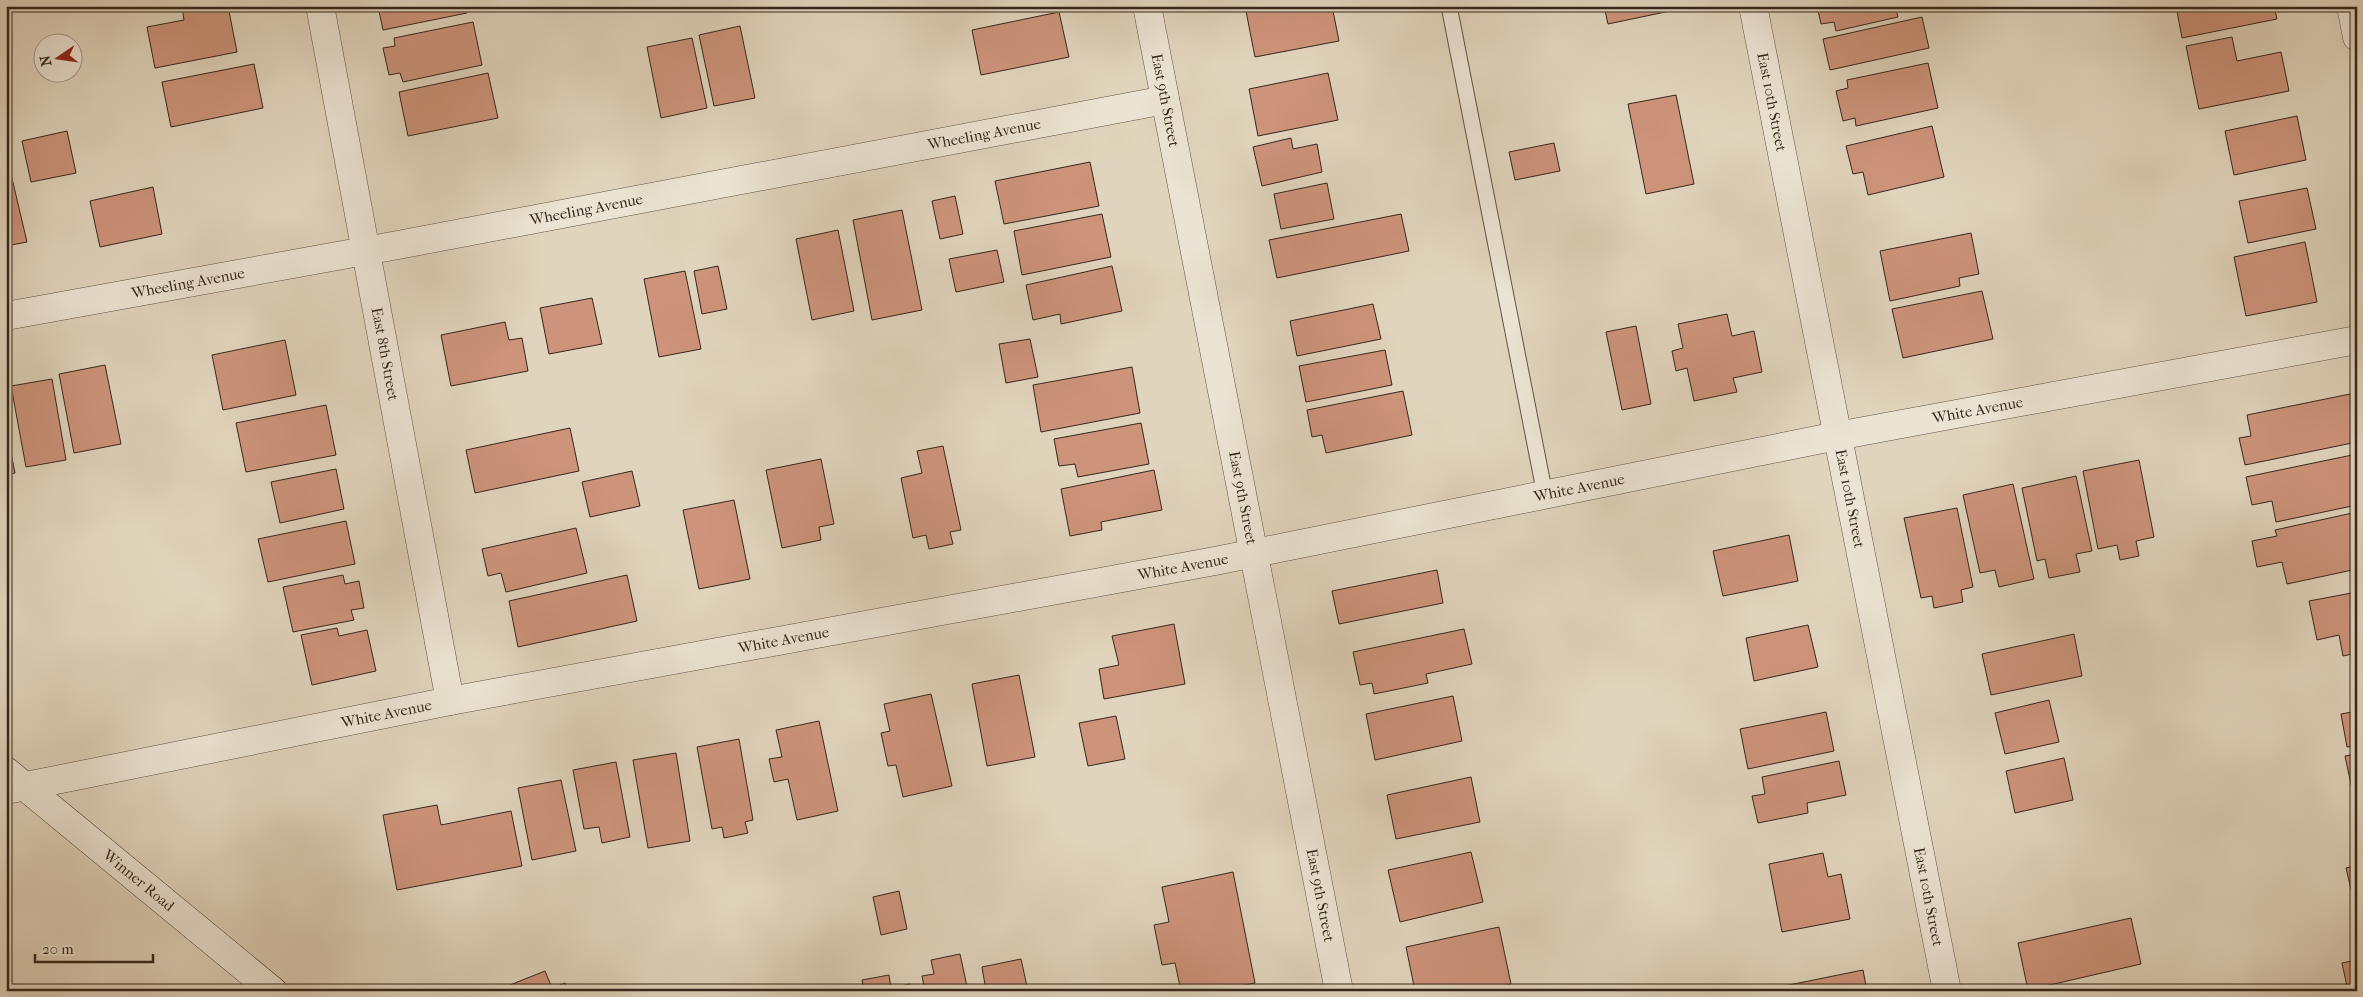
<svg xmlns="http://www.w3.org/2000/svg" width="2363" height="997" viewBox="0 0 2363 997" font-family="'IM FELL French Canon',serif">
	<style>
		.building { fill: #cd937b; stroke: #35271b }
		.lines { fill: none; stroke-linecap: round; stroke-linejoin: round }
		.service-casing { stroke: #605243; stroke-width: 17 }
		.minor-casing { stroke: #605243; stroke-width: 29 }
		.secondary-casing { stroke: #35271b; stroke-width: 29 }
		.service { stroke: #ebe3d3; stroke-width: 15 }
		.minor { stroke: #ebe3d3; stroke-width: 28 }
		.secondary { stroke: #ebe3d3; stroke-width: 28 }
		.labels { text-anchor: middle; stroke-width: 5; stroke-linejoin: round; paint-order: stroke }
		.street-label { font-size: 15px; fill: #35271b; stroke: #ebe3d3 }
	</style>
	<rect width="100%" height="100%" fill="#e0d4bc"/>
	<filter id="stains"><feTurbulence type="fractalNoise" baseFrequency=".004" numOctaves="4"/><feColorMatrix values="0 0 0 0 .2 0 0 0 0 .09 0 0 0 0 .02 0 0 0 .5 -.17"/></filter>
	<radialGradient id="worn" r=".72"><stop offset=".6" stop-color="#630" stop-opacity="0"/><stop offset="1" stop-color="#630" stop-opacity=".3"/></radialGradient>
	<path class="building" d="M188 6H228L237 52 155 68 147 27 184 20 182 7Z
		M378 6H466L467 13 383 30Z
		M1245 6H1332L1339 41 1255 57Z
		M1604 6H1694L1608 24Z
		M1817 6H1907L1896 9 1898 17 1836 31 1834 22 1821 24Z
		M2176 6H2274L2277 19 2182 38Z
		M1059 12 1069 57 981 75 972 30Z
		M1922 17 1929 48 1830 70 1823 39Z
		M473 22 482 65 403 82 400 73 389 75 383 48 395 46 394 38Z
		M740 26 755 98 714 106 699 35Z
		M2232 37 2237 61 2281 52 2289 91 2199 109 2186 46Z
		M692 38 707 108 661 118 647 47Z
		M1928 63 1938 108 1856 126 1855 118 1843 121 1836 91 1848 88 1847 80Z
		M254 64 263 108 171 127 162 82Z
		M488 73 498 118 408 136 399 92Z
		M1328 73 1338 120 1258 136 1249 89Z
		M1676 95 1694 184 1646 194 1628 104Z
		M2297 116 2306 160 2234 175 2225 131Z
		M1932 126 1944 177 1868 195 1863 172 1853 174 1846 146Z
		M67 131 76 173 31 182 22 141Z
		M1291 138 1293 149 1317 144 1322 172 1262 186 1253 147Z
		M1554 143 1560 171 1515 180 1509 152Z
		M6 153 27 242 6 246Z
		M1090 162 1099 206 1004 224 995 181Z
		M1327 183 1334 219 1281 229 1274 194Z
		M153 187 162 234 100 247 90 201Z
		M2307 188 2316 229 2248 243 2239 201Z
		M955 196 963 234 940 239 932 201Z
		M902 210 922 310 872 320 853 220Z
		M1102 214 1111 257 1022 275 1014 231Z
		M1401 214 1409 251 1277 278 1269 240Z
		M838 230 854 311 812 320 796 239Z
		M1971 233 1979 274 1959 278 1960 286 1890 301 1880 251Z
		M2305 242 2317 302 2246 316 2234 257Z
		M997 250 1004 282 956 292 949 259Z
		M718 266 727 309 702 314 694 271Z
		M1112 266 1122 311 1061 324 1060 314 1033 320 1026 285Z
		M685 271 701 349 659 357 644 279Z
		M1982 291 1993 339 1903 358 1892 309Z
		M592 298 602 344 549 354 540 308Z
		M1373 304 1381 339 1297 356 1290 321Z
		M1727 314 1732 336 1754 331 1762 372 1733 378 1737 392 1694 401 1687 368 1676 371 1672 351 1683 348 1678 324Z
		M505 322 509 340 522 338 528 371 451 386 441 335Z
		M1636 326 1651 404 1622 410 1606 332Z
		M1030 339 1038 377 1006 383 999 344Z
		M285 340 296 395 223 410 212 355Z
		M1385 350 1392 385 1306 402 1299 366Z
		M105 365 121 444 74 453 59 374Z
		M1132 367 1140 413 1041 432 1033 385Z
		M52 379 66 460 26 467 11 386Z
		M1403 391 1412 435 1326 453 1322 435 1312 437 1307 410Z
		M2355 393 2357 442 2245 465 2239 438 2251 436 2247 415Z
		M326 405 336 455 246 472 236 423Z
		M1141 423 1149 464 1078 477 1075 464 1059 466 1054 439Z
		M6 428 15 473 6 475Z
		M570 428 579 471 475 493 466 450Z
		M943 446 961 530 950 532 953 544 929 549 926 535 913 538 901 478 922 473 917 451Z
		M2357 454V505L2276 522 2272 501 2252 505 2246 477Z
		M821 459 834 524 819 527 821 540 782 548 766 470Z
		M2139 460 2154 537 2136 541 2139 556 2120 560 2117 545 2098 549 2083 471Z
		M336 469 344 509 280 523 271 482Z
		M1154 470 1162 510 1101 522 1102 530 1070 536 1061 489Z
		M632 471 640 506 590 517 582 482Z
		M2076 476 2092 551 2076 554 2080 572 2049 578 2045 559 2037 561 2022 488Z
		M2013 484 2034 579 1999 587 1995 570 1980 573 1963 495Z
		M734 500 750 579 699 589 683 510Z
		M1957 508 1973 587 1961 590 1963 602 1934 608 1932 596 1921 598 1904 518Z
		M2357 512V569L2287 584 2282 562 2257 567 2252 541 2277 536 2275 530Z
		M346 521 355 564 268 582 258 539Z
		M576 528 587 573 506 592 501 573 488 576 482 549Z
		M1789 535 1798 581 1723 596 1713 551Z
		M1437 570 1443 603 1339 624 1332 591Z
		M343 575 345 584 359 581 364 608 351 610 354 620 293 632 283 587Z
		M627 575 637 621 518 647 509 601Z
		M2357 592V653L2343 656 2339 635 2317 640 2309 601Z
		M1174 624 1185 684 1104 699 1099 669 1119 665 1112 636Z
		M1808 625 1818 667 1754 681 1746 638Z
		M337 628 339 636 367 630 376 671 312 685 301 635Z
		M1464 629 1472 664 1426 674 1428 683 1374 694 1372 683 1360 685 1353 652Z
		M2074 634 2082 676 1991 695 1982 654Z
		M1019 675 1035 757 987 766 972 684Z
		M931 694 952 786 903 797 896 765 888 766 881 733 890 731 884 704Z
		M1453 696 1462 741 1375 760 1366 714Z
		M2049 700 2059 742 2005 754 1995 713Z
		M2357 711V746L2347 747 2341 714Z
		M1826 712 1834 751 1748 769 1740 729Z
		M1116 716 1125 759 1088 766 1079 723Z
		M819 721 838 811 797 820 788 779 774 782 769 759 782 757 776 730Z
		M739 739 753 820 745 822 748 833 724 838 722 827 712 829 697 747Z
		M676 753 690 841 648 848 633 760Z
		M2357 754V793L2353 794 2345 756Z
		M2064 758 2073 800 2015 813 2006 771Z
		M1839 761 1846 795 1807 803 1808 813 1758 823 1752 796 1765 794 1762 777Z
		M616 762 630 837 602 843 599 827 584 829 573 770Z
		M1471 777 1480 822 1396 839 1387 795Z
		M561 780 576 851 532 860 518 788Z
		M437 805 441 825 511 811 522 866 397 890 383 815Z
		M1471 852 1483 902 1400 922 1388 870Z
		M1823 853 1828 877 1841 874 1850 919 1782 932 1769 864Z
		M2357 865V915L2346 868Z
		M1233 872 1255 983 1213 991H1181L1175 963 1162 965 1154 925 1169 922 1162 887Z
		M899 891 907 929 881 935 873 897Z
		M2131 918 2141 964 2028 990 2018 943Z
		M1499 927 1511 984 1480 991H1415L1406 947Z
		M960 954 968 991H925L922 976 934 974 931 960Z
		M1021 959 1028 991H986L982 967Z
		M2357 960V991H2348L2342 963Z
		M1863 970 1867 991H1780L1779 987Z
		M545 971 552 988 565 983 568 991H495Z
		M889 975 891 988 910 984 911 991H864L862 980Z
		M854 986 855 991H832Z"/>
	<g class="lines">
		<defs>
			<path id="service" d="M1449 6 1545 495"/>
			<g id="minor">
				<path id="s1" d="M320 6 450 701"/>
				<path id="s2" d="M1147 6 1339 991"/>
				<path id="s3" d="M1753 6 1947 991"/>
				<path d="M2351 6 2357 37"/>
				<path id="s4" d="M6 316 398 245 1165 100"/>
				<path id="s5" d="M6 790 450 701 1215 561 1837 436 2357 340"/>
			</g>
			<g id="secondary">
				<path id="s6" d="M6 771 273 991"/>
			</g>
		</defs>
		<use href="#service" class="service-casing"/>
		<use href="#minor" class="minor-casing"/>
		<use href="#secondary" class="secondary-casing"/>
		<use href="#service" class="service"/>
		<use href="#minor" class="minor"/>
		<use href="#secondary" class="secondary"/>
	</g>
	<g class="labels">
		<g class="street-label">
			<text dy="5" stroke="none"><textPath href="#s2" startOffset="96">East 9th Street</textPath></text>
			<text dy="5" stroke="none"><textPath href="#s3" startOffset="98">East 10th Street</textPath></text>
			<text dy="5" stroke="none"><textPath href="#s4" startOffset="995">Wheeling Avenue</textPath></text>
			<text dy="5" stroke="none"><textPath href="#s4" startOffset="590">Wheeling Avenue</textPath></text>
			<text dy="5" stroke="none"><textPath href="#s4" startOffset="185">Wheeling Avenue</textPath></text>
			<text dy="5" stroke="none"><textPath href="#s1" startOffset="354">East 8th Street</textPath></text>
			<text dy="5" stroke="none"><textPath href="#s5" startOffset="2008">White Avenue</textPath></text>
			<text dy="5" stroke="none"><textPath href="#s5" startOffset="1602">White Avenue</textPath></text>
			<text dy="5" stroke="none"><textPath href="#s2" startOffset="501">East 9th Street</textPath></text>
			<text dy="5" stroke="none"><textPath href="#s3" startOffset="502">East 10th Street</textPath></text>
			<text dy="5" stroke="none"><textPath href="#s5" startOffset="1198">White Avenue</textPath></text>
			<text dy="5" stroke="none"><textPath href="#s5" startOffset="792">White Avenue</textPath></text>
			<text dy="5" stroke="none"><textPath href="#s5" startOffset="388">White Avenue</textPath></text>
			<text dy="5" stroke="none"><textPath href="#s6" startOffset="172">Winner Road</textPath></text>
			<text dy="5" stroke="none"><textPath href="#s2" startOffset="906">East 9th Street</textPath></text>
			<text dy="5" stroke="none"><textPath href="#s3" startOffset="908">East 10th Street</textPath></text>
		</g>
	</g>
	<rect width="2363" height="997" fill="none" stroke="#e0d4bc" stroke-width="25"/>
	<rect x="8" y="8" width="2348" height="982" fill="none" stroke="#35271b" stroke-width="2.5"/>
	<rect x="12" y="12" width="2338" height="972" fill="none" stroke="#35271b"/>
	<g transform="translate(58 58) rotate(257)"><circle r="24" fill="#ebe3d3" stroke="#a29889"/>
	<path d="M0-4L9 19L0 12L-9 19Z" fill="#8f2418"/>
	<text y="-8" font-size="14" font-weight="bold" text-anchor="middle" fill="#35271b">N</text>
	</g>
	<path d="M35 954v8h118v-8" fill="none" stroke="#35271b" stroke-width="2.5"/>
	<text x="42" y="954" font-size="15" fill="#35271b" stroke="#ebe3d3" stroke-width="4" paint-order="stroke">20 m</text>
	<rect width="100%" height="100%" filter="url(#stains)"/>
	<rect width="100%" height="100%" fill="url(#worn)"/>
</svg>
